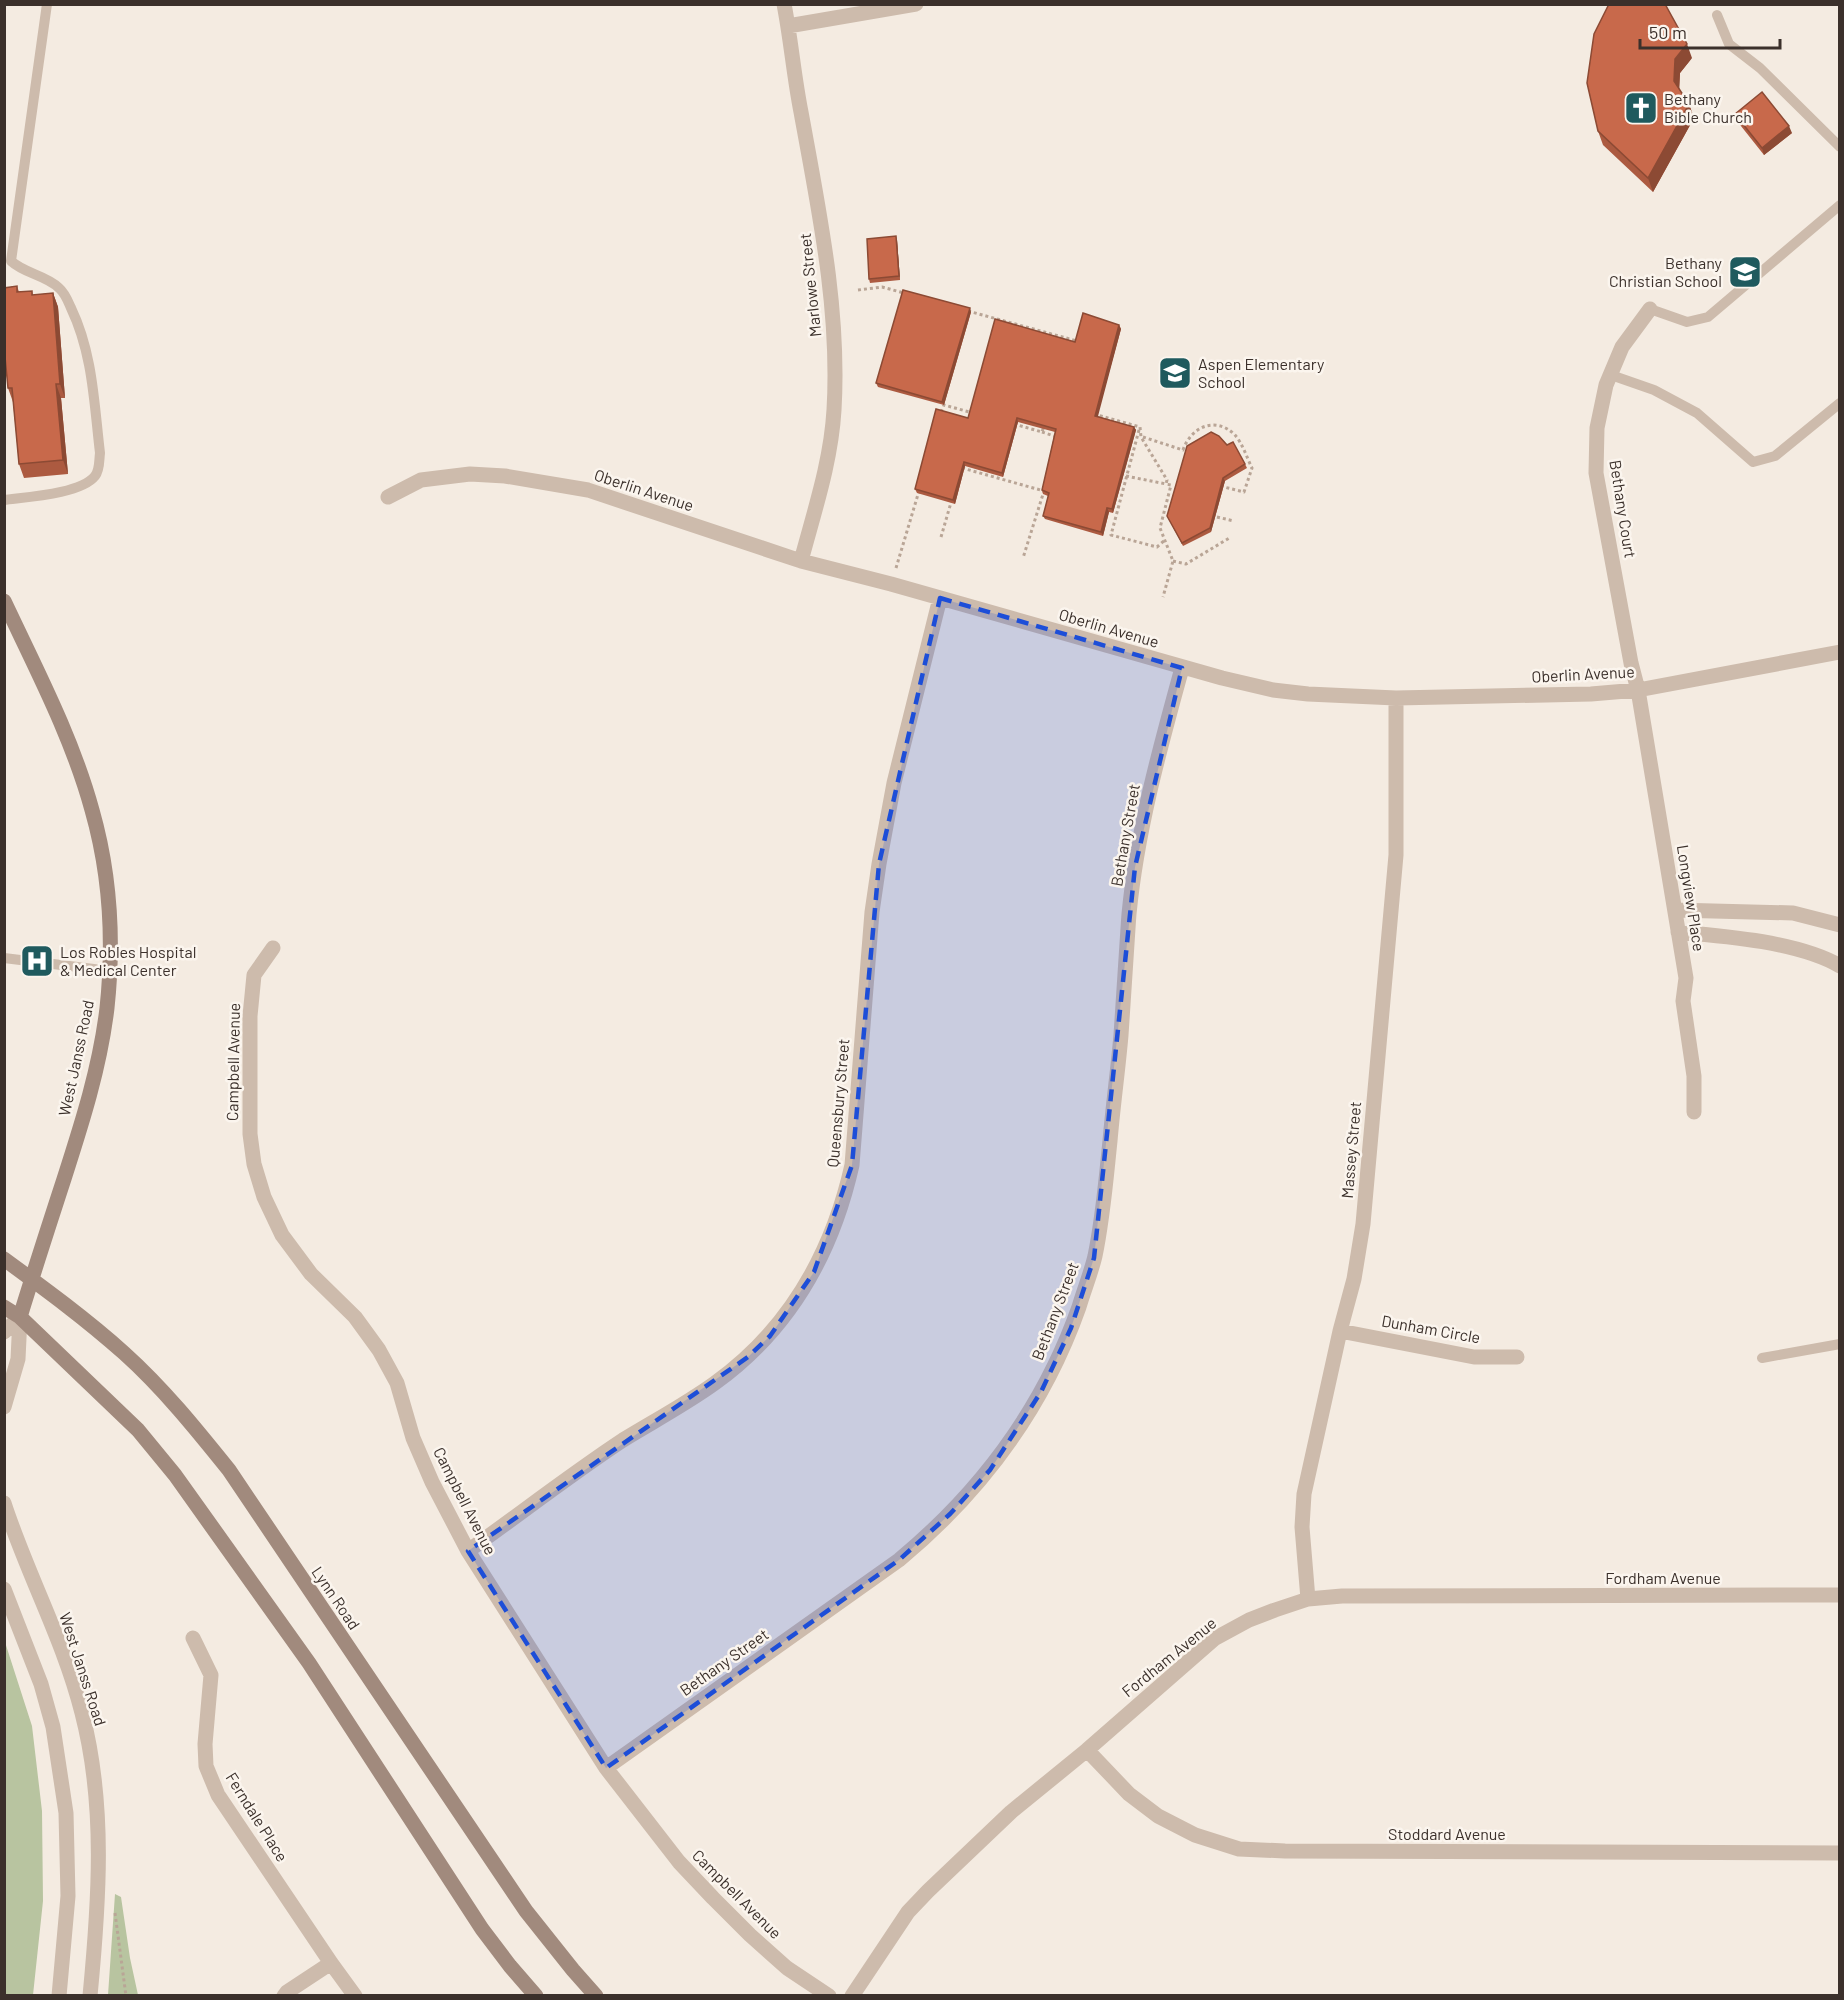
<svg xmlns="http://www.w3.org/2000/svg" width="1844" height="2000" viewBox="0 0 1844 2000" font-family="Barlow,sans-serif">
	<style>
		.green { fill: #b8c4a0 }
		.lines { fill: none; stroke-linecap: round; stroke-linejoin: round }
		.path { stroke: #b9a596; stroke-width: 3; stroke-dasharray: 3 3; stroke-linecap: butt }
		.lane { stroke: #cdbbac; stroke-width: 10 }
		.street { stroke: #cdbbac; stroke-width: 15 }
		.secondary { stroke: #a18a7d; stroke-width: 15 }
		.wall { fill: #ac5a40 }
		.shaded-wall { fill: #8c4a34 }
		.building { fill: #c8694b; stroke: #8c4a34; stroke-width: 1.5 }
		.marked { fill: #1d4ed8; fill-opacity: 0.2; stroke: #1d4ed8; stroke-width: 4.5; stroke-dasharray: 12 8; stroke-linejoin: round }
		.labels { text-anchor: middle; stroke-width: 5; stroke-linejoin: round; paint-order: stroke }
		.poi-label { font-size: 16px; fill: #3b302b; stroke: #fbf5ee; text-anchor: start }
		.street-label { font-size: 16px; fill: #3b302b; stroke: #fbf5ee }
	</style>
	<rect width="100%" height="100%" fill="#f4ebe1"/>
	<path class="green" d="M4 1639 32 1726 42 1811 43 1901 33 1995H5Z
		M115 1894 121 1897 130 1958 138 1995H108Z"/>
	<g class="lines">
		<path class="path" d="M858 290 882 287 904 293
			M968 311 1077 341
			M941 412 944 405 973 413
			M1094 414 1140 427 1141 437 1167 480 1166 484 1171 485 1160 528 1173 561 1163 597
			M1014 424 1042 432 1044 426
			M1139 430 1111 535 1157 547 1165 540
			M1042 432 1057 437
			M1143 437 1183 450C1191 427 1215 416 1234 434 1242 442 1247 458 1252 468L1244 492 1224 487
			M962 468 1044 491 1023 558
			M1126 476 1166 484
			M1217 517 1234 521
			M941 537 952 499
			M1173 561 1186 564 1231 537
			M896 568 919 491
			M115 1913 126 1996"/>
		<path class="lane" d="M1717 15 1729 44 1760 68 1840 147
			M1650 309 1687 322 1708 317 1840 205
			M1611 375 1654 390 1697 413 1753 462 1775 456 1840 403
			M4 500C26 497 81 494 95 476 100 470 99 460 100 453 94 403 93 354 71 308 68 301 65 293 59 288 46 275 25 274 11 261L47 4
			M4 958 110 971
			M1762 1358 1840 1344"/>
		<path class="street" d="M784 4C791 40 794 77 801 112 819 211 840 310 834 410 831 462 814 512 801 561
			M788 26 916 4
			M1650 309 1622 347 1606 385 1597 428 1596 473 1631 663 1638 690 1686 978 1683 1001 1694 1076V1112
			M388 497 421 480 470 474 505 476 588 490 801 561 891 584 1222 678 1273 690 1308 694 1396 698 1591 694 1638 690 1840 652
			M1675 910 1793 913 1840 925
			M1678 932C1725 936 1799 942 1840 966
			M273 948 254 975 250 1016V1134L254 1164 264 1197 282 1235 311 1274 355 1317 379 1350 397 1383 413 1438 432 1482 468 1551 606 1768 679 1862 713 1898 750 1935 787 1968 829 1996
			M1340 1331 1474 1357H1517
			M4 1332 20 1317
			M4 1407 18 1359 20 1317
			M4 1503C27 1574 64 1641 82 1713 106 1805 99 1902 90 1996
			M468 1551C520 1514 570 1475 623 1440 654 1421 686 1404 715 1383 790 1329 832 1254 852 1165L872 912 879 864 894 783 940 598
			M4 1589 41 1684 53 1727 66 1813 68 1896 59 1996
			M1308 1599 1302 1527 1304 1494 1340 1331 1354 1279 1363 1224 1396 855V698
			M193 1638 211 1675 205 1744 206 1766 218 1795 331 1963 355 1996
			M1087 1750 1129 1794 1158 1816 1195 1835 1239 1849 1285 1851 1840 1853
			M606 1768 899 1560C982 1491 1043 1409 1079 1307 1084 1290 1091 1273 1095 1256 1103 1218 1106 1179 1110 1141 1113 1105 1118 1070 1121 1035 1124 994 1126 954 1129 914 1137 830 1160 748 1182 668
			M284 1996 287 1992 331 1963
			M852 1996 908 1912 928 1891 1011 1812 1087 1750 1214 1639 1249 1620 1275 1610 1308 1599 1342 1596 1840 1595"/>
		<path class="secondary" d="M4 601C36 669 72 737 92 810 110 873 114 942 107 1008 100 1067 82 1123 64 1179 49 1225 34 1271 20 1317
			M4 1259C45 1289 86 1319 124 1353 163 1388 196 1429 229 1470L526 1911 573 1970 596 1996
			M4 1307 20 1317 138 1430 175 1475 309 1663 482 1929 510 1966 536 1996"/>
	</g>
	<path class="wall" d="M1692 58 1680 73 1679 89 1689 104 1694 118 1653 192 1603 145 1598 131Z
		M1735 114 1792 133 1764 155 1737 121Z
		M897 240 900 280 870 283 869 279Z
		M17 286 19 292 32 291 33 295 53 293 58 307 65 398H61L68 474 24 478 19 464 13 402 8 388 6 369 4 367V288Z
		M971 312 944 405 878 387 876 383Z
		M1119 325 1121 329 1097 416 1134 427 1136 430 1113 513 1109 512 1103 536 1045 519 1043 516 1048 496 1043 494 1042 490 1055 432 1018 422 1003 477 965 466 955 504 917 493 915 489 968 418 1075 342Z
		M1219 436 1245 464 1247 468 1225 481 1211 532 1183 546 1167 516Z"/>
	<path class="shaded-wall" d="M1687 44 1692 58 1680 73 1679 94 1674 81 1675 59Z
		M1689 104 1694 118 1653 192 1648 178Z
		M1789 126 1792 133 1764 155 1762 148Z
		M896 236 897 240 900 280 899 276Z
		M53 293 58 307 65 398 60 384Z
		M970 308 971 312 944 405 942 402Z
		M1119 325 1121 329 1097 420 1095 416Z
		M56 384 61 398 68 474 63 460Z
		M1017 418 1018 422 1003 477 1002 473Z
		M1134 427 1136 430 1113 513 1112 509Z
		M964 462 965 466 955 504 953 500Z
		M1223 478 1225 481 1211 532 1210 528Z
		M1107 508 1109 512 1103 536 1101 532Z"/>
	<path class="building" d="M1609 4H1665L1687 44 1675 59 1674 81 1689 104 1648 178 1598 131 1587 83 1594 34Z
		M1762 92 1789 126 1762 148 1735 114Z
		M896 236 899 276 869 279 867 239Z
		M17 286V292L32 291V295L53 293 60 384H56L63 460 19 464 12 388H8L5 357H4V288Z
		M903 290 970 308 942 402 876 383Z
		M1083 313 1119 325 1095 416 1134 427 1112 509 1107 508 1101 532 1043 516 1049 493 1042 490 1056 429 1017 418 1002 473 964 462 953 500 915 489 936 409 968 418 995 319 1075 342Z
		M1211 432 1219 436 1227 445 1233 442 1245 464 1223 478 1210 528 1182 543 1167 516 1187 446Z"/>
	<path class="marked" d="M940 598 1182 668 1135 867 1094 1258 1071 1328 1041 1392 990 1470 950 1514 899 1560 606 1768 468 1551 748 1357 770 1336 814 1272 852 1165 879 864Z"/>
	<defs>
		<symbol id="church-square" viewBox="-11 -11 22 22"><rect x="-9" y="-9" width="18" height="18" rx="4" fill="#1f5a5e" stroke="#fbf5ee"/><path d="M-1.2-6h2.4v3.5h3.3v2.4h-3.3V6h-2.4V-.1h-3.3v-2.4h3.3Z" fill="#fff"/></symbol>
		<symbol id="school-square" viewBox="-11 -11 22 22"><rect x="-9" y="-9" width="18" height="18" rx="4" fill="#1f5a5e" stroke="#fbf5ee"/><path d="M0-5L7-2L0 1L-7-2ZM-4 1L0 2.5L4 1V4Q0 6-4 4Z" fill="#fff"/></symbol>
		<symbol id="hospital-square" viewBox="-11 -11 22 22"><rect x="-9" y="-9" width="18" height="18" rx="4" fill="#1f5a5e" stroke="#fbf5ee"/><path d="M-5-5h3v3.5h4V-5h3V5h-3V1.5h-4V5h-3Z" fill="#fff"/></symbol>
	</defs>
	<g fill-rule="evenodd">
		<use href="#church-square" x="1622" y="89" width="38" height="38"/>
		<use href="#school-square" x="1726" y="253" width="38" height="38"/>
		<use href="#school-square" x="1156" y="354" width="38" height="38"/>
		<use href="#hospital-square" x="18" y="942" width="38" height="38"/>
	</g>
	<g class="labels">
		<g class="poi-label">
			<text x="1664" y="105">Bethany<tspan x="1664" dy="18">Bible Church</tspan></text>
			<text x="1722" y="269" text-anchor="end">Bethany<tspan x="1722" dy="18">Christian School</tspan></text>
			<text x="1198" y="370">Aspen Elementary<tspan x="1198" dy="18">School</tspan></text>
			<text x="60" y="958">Los Robles Hospital<tspan x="60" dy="18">&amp; Medical Center</tspan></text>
		</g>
		<g class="street-label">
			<text transform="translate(810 285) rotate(-96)" y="6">Marlowe Street</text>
			<text transform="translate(644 490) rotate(18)" y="6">Oberlin Avenue</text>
			<text transform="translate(1623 509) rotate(81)" y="6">Bethany Court</text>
			<text transform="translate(1109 628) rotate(16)" y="6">Oberlin Avenue</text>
			<text transform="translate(1583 674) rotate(-3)" y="6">Oberlin Avenue</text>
			<text transform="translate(1125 835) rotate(-80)" y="6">Bethany Street</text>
			<text transform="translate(1691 898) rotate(81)" y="6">Longview Place</text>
			<text transform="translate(76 1058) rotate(-78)" y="6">West Janss Road</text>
			<text transform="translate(233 1062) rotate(-89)" y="6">Campbell Avenue</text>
			<text transform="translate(838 1103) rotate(-85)" y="6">Queensbury Street</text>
			<text transform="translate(1351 1150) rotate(-85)" y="6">Massey Street</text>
			<text transform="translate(1055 1311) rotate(-69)" y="6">Bethany Street</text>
			<text transform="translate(1431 1329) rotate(10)" y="6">Dunham Circle</text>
			<text transform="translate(465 1501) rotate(63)" y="6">Campbell Avenue</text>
			<text x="1663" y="1584">Fordham Avenue</text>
			<text transform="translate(336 1598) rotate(56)" y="6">Lynn Road</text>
			<text transform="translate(1169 1657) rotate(-39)" y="6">Fordham Avenue</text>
			<text transform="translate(724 1662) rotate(-35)" y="6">Bethany Street</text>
			<text transform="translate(83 1669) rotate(72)" y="6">West Janss Road</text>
			<text transform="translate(257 1817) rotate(58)" y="6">Ferndale Place</text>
			<text x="1447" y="1840">Stoddard Avenue</text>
			<text transform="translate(737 1894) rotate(45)" y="6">Campbell Avenue</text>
		</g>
	</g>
	<rect width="1844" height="2000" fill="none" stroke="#3b302b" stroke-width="12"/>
	<path d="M1640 39v9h140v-9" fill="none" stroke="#3b302b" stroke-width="3"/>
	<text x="1649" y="39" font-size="18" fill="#3b302b" stroke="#fbf5ee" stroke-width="4.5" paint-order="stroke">50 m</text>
</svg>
